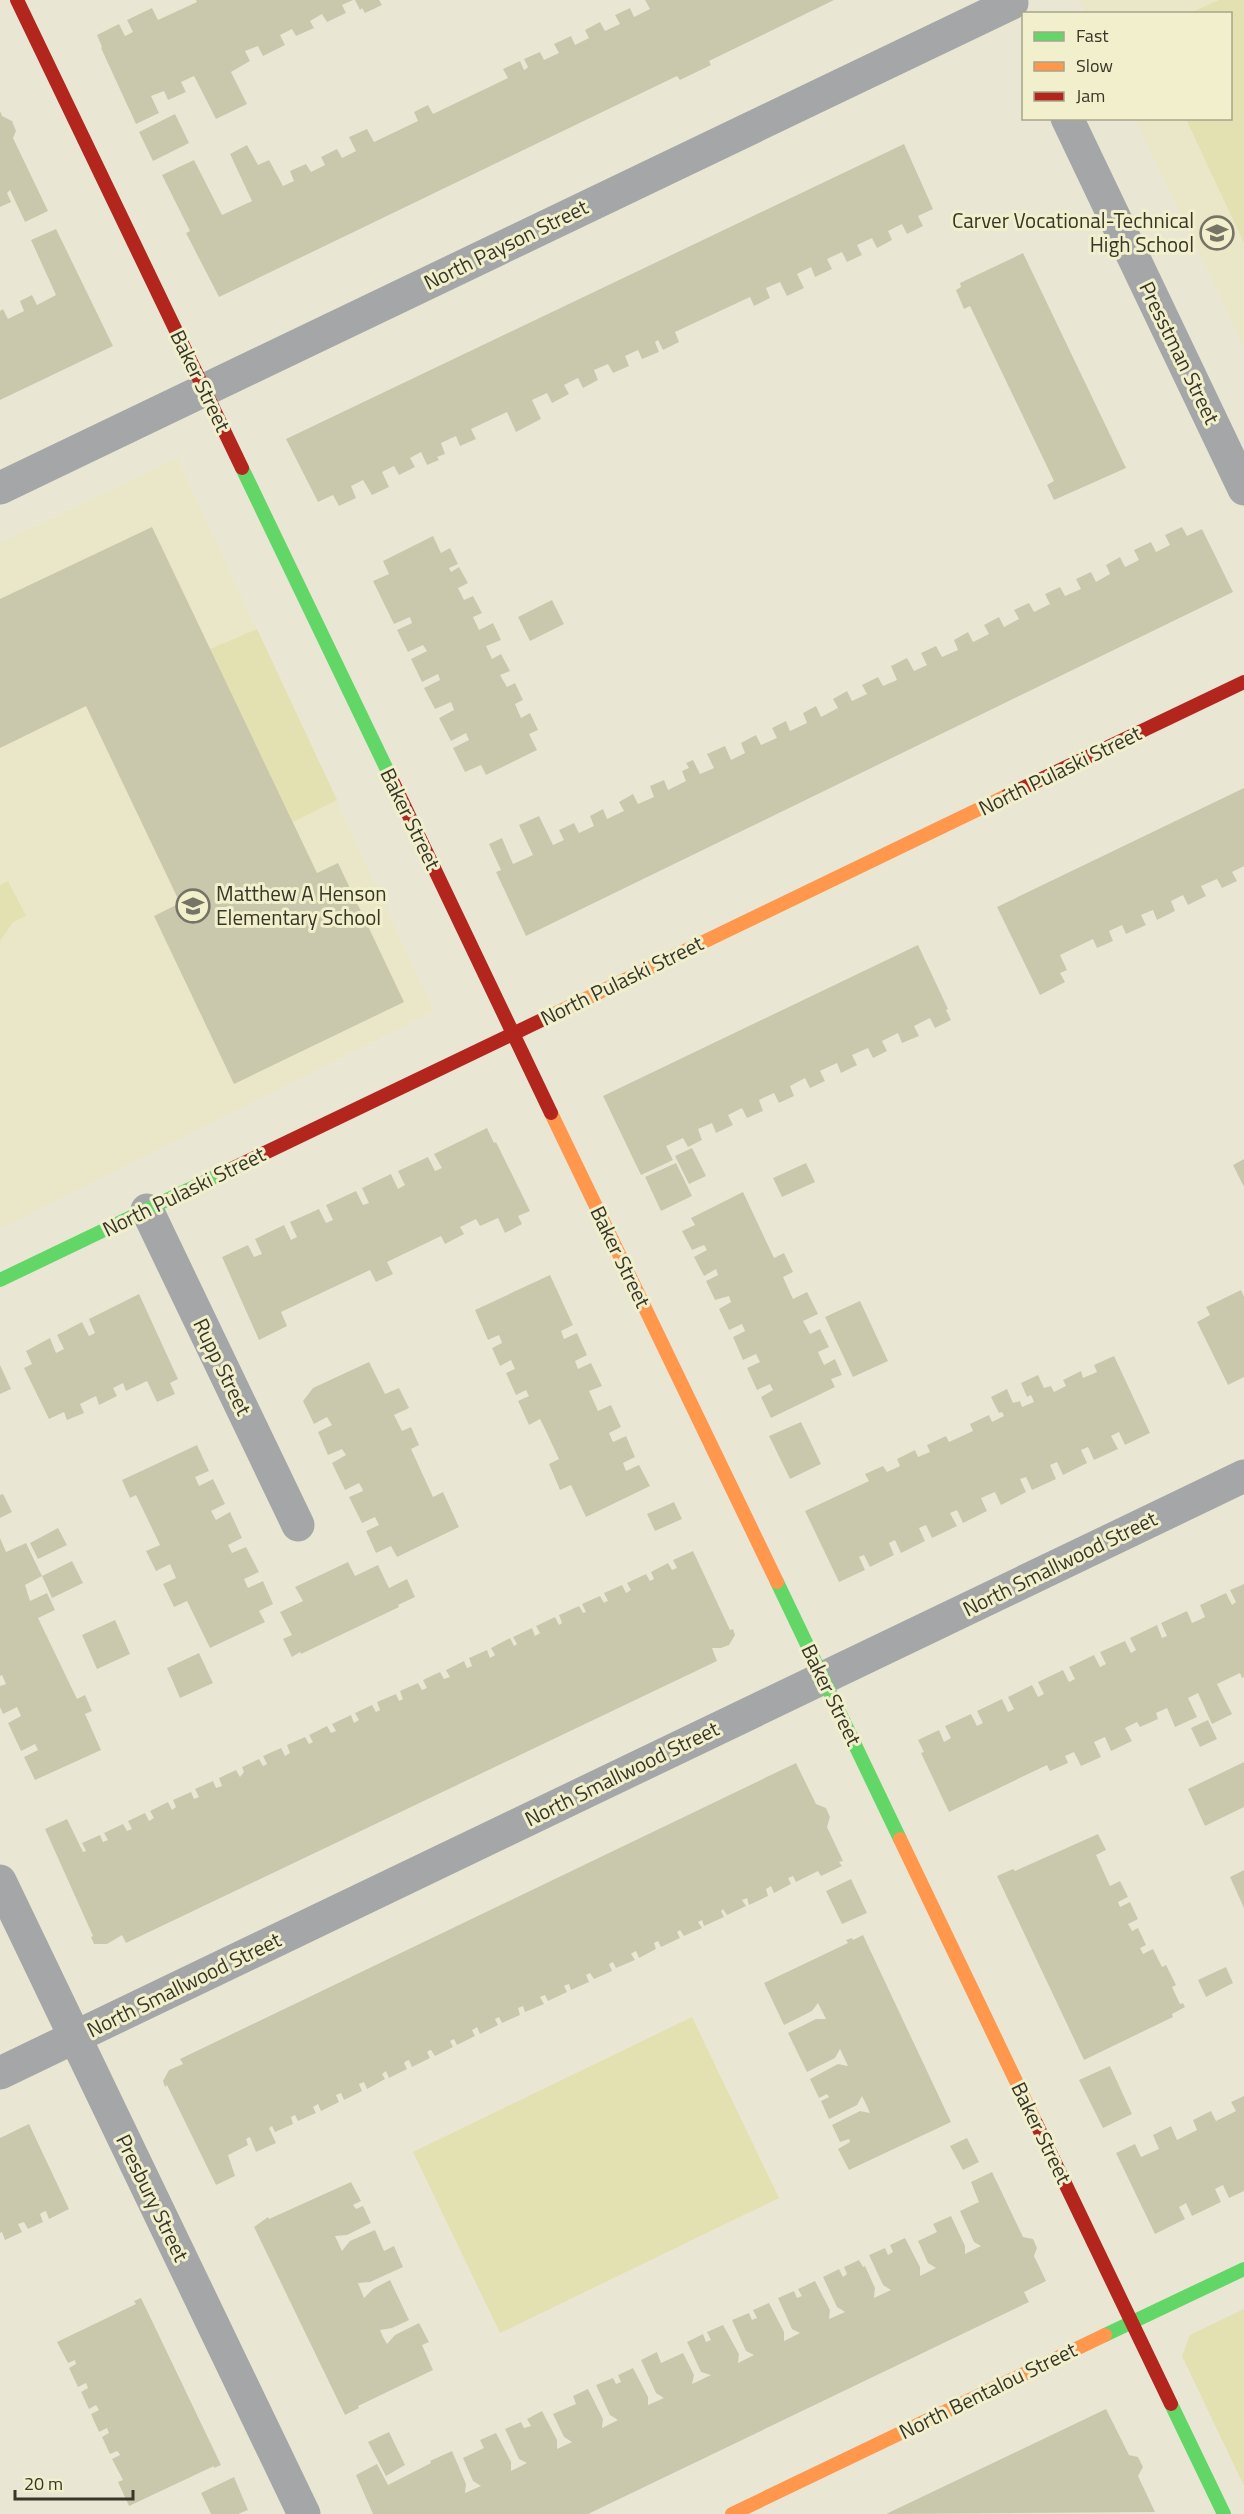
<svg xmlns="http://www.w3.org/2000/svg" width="1244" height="2514" viewBox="0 0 1244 2514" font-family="'Titillium Web',sans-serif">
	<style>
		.built { fill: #e9e7c7 }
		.green { fill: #e3e0b1 }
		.building { fill: #cac8ac }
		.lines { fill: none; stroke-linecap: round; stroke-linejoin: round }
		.street { stroke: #a5a6a7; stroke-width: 33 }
		.fast { stroke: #63d668; stroke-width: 14 }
		.slow { stroke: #ff974d; stroke-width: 14 }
		.jam { stroke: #b3261e; stroke-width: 14 }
		.labels { text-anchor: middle; stroke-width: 6; stroke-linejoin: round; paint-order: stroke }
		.poi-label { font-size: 21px; fill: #373629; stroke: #f1efcc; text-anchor: end }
		.street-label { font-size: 21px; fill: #373629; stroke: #f1efcc }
	</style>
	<rect width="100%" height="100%" fill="#e9e7d4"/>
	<path class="built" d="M1079 0H1244V347L1135 119 1230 118V14L1085 13Z
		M177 458 434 1011 0 1229V543Z"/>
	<path class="green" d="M1219 0H1244V243L1186 119 1230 118V14L1190 13Z
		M257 629 337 800 293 822 210 649Z
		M8 881 26 916 13 922 0 941V885Z
		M692 2017 779 2198 500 2333 413 2152Z
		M1244 2309V2486L1182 2356 1190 2335Z"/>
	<path class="building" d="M196 0H353L342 5 346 13 327 22 322 14 310 21 314 28 296 36 292 29 280 35 285 45 263 56 258 46 245 51 250 61 231 72 247 104 216 119 194 76 181 82 186 92 168 100 164 91 151 96 159 113 136 124 101 48 102 47 97 35 119 24 125 36 133 32 127 20 152 8 158 20 197 2Z
		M355 0H379L382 5 365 13 362 8 360 10Z
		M645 0H834L709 61 711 65 680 80 677 76 219 297 186 233 190 231 162 175 194 160 222 215 252 201 230 154 247 145 258 165 269 160 283 186 294 181 290 171 306 164 311 172 325 165 321 157 337 149 342 158 356 151 349 137 367 129 374 142 418 121 414 112 428 105 433 114 508 78 503 69 520 61 524 70 526 69 528 67 524 59 540 52 544 60 559 53 554 44 571 36 575 45 589 38 585 30 600 22 605 31 620 24 615 15 630 8 634 17 650 9Z
		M0 111 2 116 12 121 16 131 13 138 48 211 25 222 10 190 7 193 11 202 0 207Z
		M175 114 189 143 153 161 139 132Z
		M904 144 933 209 918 216 923 226 907 234 902 224 888 231 892 240 877 248 872 238 857 245 862 255 847 262 842 252 827 259 832 269 815 277 811 267 797 274 804 288 787 296 780 282 766 288 770 298 754 306 750 297 675 332 679 342 663 350 658 340 655 342 659 352 642 359 638 350 625 356 629 366 613 373 608 364 594 370 598 380 583 388 578 378 564 385 569 394 552 403 547 393 532 400 541 419 516 432 507 412 471 429 476 439 460 446 456 436 441 443 445 454 437 457 439 460 427 465 421 452 410 458 415 467 399 475 394 466 382 472 389 487 372 495 363 480 351 486 356 498 339 506 333 495 318 502 286 439Z
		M56 229 113 346 0 400V311L3 309 8 319 24 311 20 301 32 295 37 305 56 295 31 240Z
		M1023 253 1126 468 1054 500 1047 485 1054 481 970 306 964 309 956 290 961 287 960 283Z
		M152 527 317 873 338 863 404 1002 234 1084 154 916 180 903 86 706 0 748V599Z
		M1182 527 1187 536 1202 529 1233 592 526 936 496 872 501 870 489 844 502 838 513 864 533 855 519 825 539 816 553 845 564 840 559 830 574 823 579 833 594 826 590 816 603 809 607 819 624 811 619 802 633 794 638 804 654 797 650 786 664 780 668 790 686 781 682 771 689 768 686 763 693 760 700 774 712 769 714 768 707 754 725 746 731 760 745 753 741 743 756 735 761 745 777 738 772 728 786 721 790 731 807 723 803 713 816 706 821 717 838 708 833 699 847 691 852 701 867 694 862 685 878 677 883 686 897 680 891 666 907 658 914 671 927 665 921 653 936 646 942 657 958 650 954 640 968 632 973 642 989 634 984 625 999 617 1004 627 1019 619 1014 610 1029 603 1034 612 1050 604 1045 594 1060 587 1065 596 1081 589 1076 579 1091 572 1096 582 1110 574 1106 565 1120 557 1125 567 1139 560 1134 550 1151 542 1156 552 1170 545 1165 535Z
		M433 536 441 553 450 548 458 564 449 568 451 572 459 567 468 583 458 588 464 600 473 596 482 613 473 617 479 630 493 623 501 640 486 646 492 659 501 654 510 671 500 675 507 687 515 683 523 700 515 704 521 718 530 713 538 730 529 734 537 750 486 775 481 765 465 772 453 748 469 740 466 733 451 741 439 718 454 710 451 702 435 709 424 688 440 680 438 674 422 682 411 659 427 651 423 645 408 652 397 630 412 623 410 617 394 624 373 581 389 574 383 561Z
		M552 600 564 624 530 641 518 617Z
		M1244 788V866L1232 872 1237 881 1222 888 1217 879 1201 886 1206 896 1188 905 1183 895 1171 901 1175 911 1157 920 1153 910 1141 915 1146 925 1126 934 1122 925 1109 931 1113 941 1097 948 1093 939 1060 955 1067 970 1060 973 1065 982 1040 995 997 907Z
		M918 945 948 1009 946 1010 951 1020 935 1028 930 1018 914 1026 919 1036 902 1043 898 1033 882 1041 887 1051 873 1058 868 1048 852 1055 857 1065 841 1073 837 1063 822 1070 820 1071 825 1081 810 1088 805 1078 790 1086 794 1096 779 1103 774 1093 759 1100 763 1111 747 1118 742 1108 728 1115 733 1125 716 1133 712 1123 698 1129 702 1140 688 1147 683 1138 666 1146 673 1160 641 1175 603 1096Z
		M487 1128 494 1143 496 1142 530 1211 518 1216 522 1224 505 1233 498 1218 480 1226 476 1219 460 1227 464 1234 445 1244 441 1236 387 1262 393 1274 376 1282 370 1270 281 1312 287 1326 259 1340 222 1257 248 1245 254 1257 262 1254 255 1239 284 1225 291 1240 297 1237 290 1222 319 1209 326 1223 333 1220 326 1205 356 1191 363 1205 369 1203 362 1188 391 1174 398 1189 405 1185 398 1171 428 1157 435 1171 442 1168 434 1154Z
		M692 1148 706 1176 689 1184 675 1156Z
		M1244 1159V1187L1233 1165Z
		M676 1163 692 1196 661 1211 645 1177Z
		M806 1163 815 1182 782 1197 773 1178Z
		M743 1192 774 1258 784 1253 793 1272 783 1277 793 1299 807 1292 818 1314 803 1321 810 1334 820 1329 829 1347 818 1352 824 1365 835 1359 842 1375 831 1379 835 1387 771 1418 761 1397 773 1390 770 1384 757 1390 747 1368 760 1362 756 1354 743 1360 733 1337 745 1331 742 1324 729 1330 719 1309 731 1302 729 1296 715 1300 706 1281 718 1275 716 1269 704 1276 694 1257 707 1250 704 1245 692 1250 682 1231 695 1225 691 1218Z
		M550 1275 573 1325 561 1331 564 1339 577 1333 587 1355 575 1361 578 1369 591 1363 602 1386 589 1391 598 1411 611 1405 621 1427 609 1433 613 1442 626 1436 635 1457 623 1463 626 1471 639 1465 650 1486 586 1517 571 1485 560 1490 549 1464 559 1459 543 1425 540 1419 529 1425 518 1401 529 1396 526 1390 516 1395 506 1373 515 1369 511 1360 500 1366 492 1348 502 1343 499 1335 488 1340 475 1310Z
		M1241 1290 1244 1297V1377L1228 1385 1197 1322 1210 1315 1206 1307Z
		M139 1294 178 1379 170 1383 175 1394 157 1402 147 1381 126 1391 123 1383 113 1388 117 1396 99 1405 96 1396 80 1404 84 1413 67 1420 64 1412 49 1419 24 1368 32 1364 26 1351 50 1338 56 1353 64 1349 57 1335 82 1322 89 1336 95 1333 89 1319Z
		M860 1301 888 1361 853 1377 825 1317Z
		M1114 1356 1150 1433 1125 1445 1119 1432 1111 1436 1118 1449 1094 1460 1088 1447 1081 1450 1087 1463 1063 1475 1057 1462 1050 1465 1056 1479 1032 1490 1026 1477 1020 1479 1026 1492 1001 1505 995 1492 981 1498 987 1511 963 1523 957 1510 950 1513 957 1526 932 1538 926 1525 919 1528 925 1541 901 1553 895 1540 889 1543 894 1555 870 1567 864 1555 859 1557 865 1570 839 1582 805 1511 869 1481 865 1474 883 1466 887 1472 898 1467 900 1466 897 1459 915 1450 918 1457 930 1452 927 1445 946 1436 949 1442 973 1431 970 1424 989 1415 992 1422 1004 1416 1002 1412 999 1413 991 1397 1007 1389 1013 1403 1020 1401 1022 1407 1034 1402 1031 1395 1027 1397 1021 1383 1038 1375 1044 1388 1051 1386 1054 1392 1066 1386 1063 1380 1081 1371 1083 1378 1097 1372 1094 1365Z
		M369 1362 385 1394 399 1388 409 1408 394 1415 402 1431 411 1427 419 1445 411 1449 433 1497 443 1492 459 1527 397 1557 391 1546 376 1553 366 1531 379 1525 375 1517 362 1523 349 1497 363 1491 362 1488 359 1483 345 1490 332 1463 346 1455 342 1449 328 1455 318 1432 332 1425 330 1422 327 1417 314 1424 303 1401 313 1388Z
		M0 1365 11 1389 0 1394Z
		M801 1422 821 1464 790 1479 769 1436Z
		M197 1445 209 1471 195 1477 199 1486 213 1479 225 1504 211 1511 216 1520 230 1512 242 1538 228 1545 232 1553 246 1547 259 1572 244 1579 248 1588 263 1581 273 1604 259 1611 265 1622 210 1648 187 1601 174 1607 163 1584 176 1578 170 1564 156 1571 146 1551 160 1545 136 1495 130 1498 122 1480Z
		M3 1494 12 1512 0 1518V1495Z
		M674 1502 682 1519 655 1531 647 1514Z
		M58 1528 67 1545 38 1559 30 1543Z
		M0 1538 6 1552 26 1543 42 1576 25 1585 30 1601 47 1593 55 1610 38 1618 77 1699 85 1695 92 1711 85 1714 101 1750 35 1780 24 1757 38 1750 35 1744 21 1751 8 1723 21 1716 17 1707 3 1714 0 1707V1686L6 1684 2 1675 0 1676Z
		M693 1551 730 1630 733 1629 735 1635 729 1645 721 1648H712L717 1661 126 1943 122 1935 107 1944H94L91 1937 93 1936 45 1829 67 1819 83 1852 86 1851 82 1843 100 1835 103 1842 108 1840 104 1833 123 1824 127 1831 132 1829 128 1821 145 1813 149 1821 154 1818 150 1811 168 1802 172 1810 176 1807 173 1800 191 1792 194 1799 199 1797 195 1789 213 1781 216 1788 222 1786 219 1778 236 1770 240 1777 244 1772 242 1767 259 1759 263 1766 267 1764 263 1756 281 1748 285 1756 290 1753 287 1745 305 1737 309 1744 313 1742 309 1735 327 1726 331 1733 336 1731 332 1724 351 1715 354 1723 359 1720 355 1713 372 1705 376 1712 380 1710 377 1702 396 1694 399 1701 403 1699 400 1691 418 1683 422 1690 427 1688 423 1680 440 1672 444 1679 450 1677 446 1670 464 1661 467 1668 470 1667 472 1666 469 1658 487 1650 490 1658 495 1655 491 1648 510 1638 514 1646 517 1644 513 1637 532 1628 535 1636 540 1633 536 1626 555 1617 559 1625 562 1623 559 1615 579 1606 583 1613 586 1612 582 1604 600 1596 604 1603 605 1602 608 1601 604 1593 622 1585 626 1593 631 1590 627 1583 646 1574 650 1581 654 1579 651 1572 668 1563 672 1570 677 1568 673 1560Z
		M72 1561 83 1583 52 1598 42 1576Z
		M348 1562 355 1576 378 1565 389 1588 407 1579 415 1597 398 1605 399 1607 301 1654 300 1652 292 1657 283 1639 292 1635 280 1612 303 1601 295 1587Z
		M1244 1584V1677L1242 1678 1240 1673 1217 1684 1232 1714 1212 1724 1198 1693 1188 1698 1197 1717 1175 1727 1167 1708 1156 1713 1158 1719 1140 1727 1137 1722 1125 1728 1132 1741 1111 1751 1105 1737 1094 1742 1101 1757 1081 1766 1074 1752 1065 1756 1068 1763 1050 1771 1047 1765 949 1812 921 1753 924 1752 918 1740 939 1730 944 1742 951 1738 945 1726 971 1714 977 1726 983 1723 977 1711 1002 1699 1008 1712 1014 1709 1008 1697 1032 1685 1038 1697 1044 1694 1038 1682 1063 1670 1069 1682 1075 1679 1069 1667 1094 1655 1100 1667 1106 1664 1100 1652 1125 1641 1131 1653 1136 1650 1130 1638 1157 1625 1162 1638 1167 1636 1161 1623 1187 1611 1192 1623 1199 1620 1205 1617 1200 1605 1226 1593 1232 1605 1236 1602 1230 1590Z
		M115 1620 130 1654 97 1669 82 1635Z
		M199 1653 213 1683 180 1698 167 1668Z
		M1208 1720 1217 1739 1200 1747 1191 1728Z
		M1244 1762V1807L1205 1826 1188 1789Z
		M796 1763 816 1804 826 1808 830 1817 827 1827 843 1861 839 1862 842 1866 821 1876 818 1871 796 1882 793 1876 788 1878 791 1884 774 1893 771 1886 766 1889 768 1896 749 1905 747 1898 742 1900 746 1906 727 1915 723 1909 721 1911 724 1917 704 1926 702 1920 698 1922 702 1928 684 1936 680 1930 677 1932 680 1938 661 1947 658 1941 654 1943 656 1949 639 1958 636 1951 634 1952 631 1954 635 1960 616 1968 613 1962 609 1964 612 1971 594 1979 590 1973 586 1975 589 1982 571 1990 569 1984 566 1985 564 1986 567 1992 548 2001 545 1995 540 1997 544 2004 525 2012 523 2006 518 2008 520 2015 502 2023 499 2017 495 2019 498 2025 480 2034 477 2027 474 2029 472 2030 475 2036 457 2045 454 2039 450 2041 453 2047 435 2056 431 2050H430L427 2052 430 2058 412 2067 409 2060 406 2061 404 2063 407 2069 389 2078 386 2071 382 2074 385 2079 367 2089 364 2082 359 2084 362 2091 344 2100 341 2093 336 2095 339 2102 321 2111 318 2104 313 2107 316 2113 298 2121 295 2115 291 2117 293 2124 275 2132 272 2126 269 2128 276 2143 256 2152 250 2137 246 2139 248 2145 228 2155 235 2176 216 2185 167 2085 165 2087 163 2081 169 2070 183 2064 180 2059Z
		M1098 1834 1106 1850 1096 1855 1110 1886 1120 1881 1128 1897 1118 1902 1120 1907 1130 1902 1138 1919 1128 1924 1132 1931 1138 1928 1146 1945 1140 1948 1143 1954 1153 1949 1162 1967 1166 1965 1176 1985 1172 1987 1180 2004 1183 2003 1185 2007 1172 2014 1173 2017 1084 2060 997 1876 1013 1869 1015 1871Z
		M1244 1870V1908L1230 1877Z
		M851 1879 867 1913 842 1924 826 1891Z
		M863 1935 951 2122 849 2170 838 2149 850 2142 849 2139 840 2142 832 2125 860 2111 870 2113 866 2104 862 2096 857 2105 829 2119 821 2101 829 2097 827 2094 819 2098 810 2079 838 2064 848 2066 840 2049 835 2058 807 2072 788 2033 816 2019H826L818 2003 812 2011 784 2025 764 1983 848 1943 846 1940 852 1938 853 1940Z
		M1226 1967 1233 1983 1206 1997 1198 1980Z
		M1110 2066 1132 2114 1103 2128 1079 2080Z
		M1244 2096V2191L1229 2198 1223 2185 1215 2189 1221 2202 1192 2216 1186 2203 1179 2207 1185 2219 1155 2234 1116 2153 1135 2144 1141 2157 1159 2149 1153 2135 1171 2126 1177 2140 1197 2130 1193 2120 1211 2111 1216 2121 1236 2111 1231 2102Z
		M29 2124 69 2209 49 2219 46 2211 43 2212 40 2214 43 2222 28 2229 24 2222 18 2224 22 2232 5 2240 2 2232 0 2233V2138Z
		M967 2138 979 2162 963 2170 950 2146Z
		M992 2172 1023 2237 1033 2239 1037 2248 1034 2256 1046 2281 1024 2292 1029 2302 588 2514H373L356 2475 377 2464 388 2485 431 2463 430 2461 452 2451 466 2484 465 2493 481 2486 473 2481 463 2458 484 2448 480 2440 496 2433 511 2462V2471L527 2463 519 2459 505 2429 521 2422 524 2428 531 2426 527 2419 542 2411 557 2440V2449L572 2442 564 2437 553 2414 576 2404 573 2396 588 2389 603 2419 602 2428 618 2420 610 2415 596 2385 613 2378 616 2384 621 2382 618 2375 633 2368 648 2397V2405L664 2398 656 2393 641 2360 657 2352 661 2363 683 2353 694 2375 692 2384 711 2375 701 2372 687 2342 703 2334 706 2342 711 2340 707 2332 723 2325 739 2354 738 2363 754 2355 746 2351 732 2320 749 2313 752 2320 757 2318 753 2310 769 2303 784 2332V2341L800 2333 792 2329 778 2298 794 2291 797 2298 802 2296 798 2289 815 2281 830 2310 829 2319 845 2312 837 2307 823 2277 839 2269 843 2277 847 2274 844 2267 859 2260 863 2267 865 2266 875 2288 874 2298 891 2290 883 2285 869 2255 885 2248 888 2255 893 2252 890 2245 905 2238 920 2267V2276L936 2268 928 2263 918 2241 937 2232 933 2224 951 2216 965 2246V2254L981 2246 974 2242 960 2211 979 2202 971 2182Z
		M351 2182 361 2201 353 2205 356 2209 363 2206 371 2223 347 2235 335 2236 342 2251 350 2241 375 2230 384 2251 394 2246 403 2267 370 2282 358 2283 364 2298 373 2289 390 2280 409 2320 392 2328 380 2330 383 2337 387 2344 395 2335 419 2323 429 2342 422 2345 433 2370 358 2406 359 2408 345 2415 254 2227 268 2217 269 2219Z
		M141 2298 221 2465 214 2468V2466L129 2506 118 2482 123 2480 112 2459 120 2455 119 2453 117 2451 110 2454 102 2437 109 2433 107 2428 99 2432 91 2414 99 2410 96 2405 89 2409 81 2392 88 2388 86 2383 78 2387 69 2368 76 2364 75 2360 68 2363 57 2342 136 2304 134 2301Z
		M1106 2409 1129 2455 1138 2457 1143 2467 1138 2476 1155 2512 886 2514Z
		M389 2432 405 2465 386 2476 368 2442Z
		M234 2477 248 2510 238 2514H211L201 2493Z"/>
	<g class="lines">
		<path class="street" d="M1067 118 1244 489
			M0 488 1012 3
			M147 1210 298 1525
			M0 1881 304 2514
			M0 2073 1244 1476"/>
		<path class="fast" d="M242 468 391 778
			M0 1280 223 1173
			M777 1582 900 1839
			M1105 2335 1244 2269
			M1171 2404 1224 2514"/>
		<path class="slow" d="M548 1017 1008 795
			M551 1113 777 1582
			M900 1839 1036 2123
			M732 2514 1105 2335"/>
		<path class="jam" d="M17 0 242 468
			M391 778 551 1113
			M1008 795 1244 682
			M223 1173 548 1017
			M1036 2123 1171 2404"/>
	</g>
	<defs>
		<symbol id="school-ring" viewBox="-11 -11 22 22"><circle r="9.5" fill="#f1efcc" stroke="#757465" stroke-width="1.5"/><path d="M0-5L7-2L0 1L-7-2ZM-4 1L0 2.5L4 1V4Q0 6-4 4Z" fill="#757465"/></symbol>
	</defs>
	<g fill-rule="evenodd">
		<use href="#school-ring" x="1198" y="214" width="38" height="38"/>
		<use href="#school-ring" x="174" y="887" width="38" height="38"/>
	</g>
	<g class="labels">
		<g class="poi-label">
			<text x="1194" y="228">Carver Vocational-Technical<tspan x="1194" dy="24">High School</tspan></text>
			<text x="216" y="901" text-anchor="start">Matthew A Henson<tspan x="216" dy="24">Elementary School</tspan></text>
		</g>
		<g class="street-label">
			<text transform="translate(506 245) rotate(-26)" y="7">North Payson Street</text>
			<text transform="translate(1179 353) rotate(64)" y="7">Presstman Street</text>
			<text transform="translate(200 381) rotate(64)" y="7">Baker Street</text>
			<text transform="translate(1060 771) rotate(-26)" y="7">North Pulaski Street</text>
			<text transform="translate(410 819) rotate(64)" y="7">Baker Street</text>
			<text transform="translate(622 981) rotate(-26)" y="7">North Pulaski Street</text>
			<text transform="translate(184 1192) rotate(-26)" y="7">North Pulaski Street</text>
			<text transform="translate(620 1257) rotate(64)" y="7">Baker Street</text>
			<text transform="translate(222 1367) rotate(64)" y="7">Rupp Street</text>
			<text transform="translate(1060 1564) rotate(-26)" y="7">North Smallwood Street</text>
			<text transform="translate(831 1695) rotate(64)" y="7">Baker Street</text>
			<text transform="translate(622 1774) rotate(-26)" y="7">North Smallwood Street</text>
			<text transform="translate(184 1985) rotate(-26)" y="7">North Smallwood Street</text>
			<text transform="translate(1041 2133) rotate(64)" y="7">Baker Street</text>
			<text transform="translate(152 2198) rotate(64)" y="7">Presbury Street</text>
			<text transform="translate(988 2391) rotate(-26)" y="7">North Bentalou Street</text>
		</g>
	</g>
	<rect x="1022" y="12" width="210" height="108" fill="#f1efcc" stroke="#a7a58b" stroke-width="1.5"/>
	<rect x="1034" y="32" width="30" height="9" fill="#63d668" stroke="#a7a58b" stroke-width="1.5"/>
	<text x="1076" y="42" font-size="18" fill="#373629">Fast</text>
	<rect x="1034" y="62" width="30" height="9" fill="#ff974d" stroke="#a7a58b" stroke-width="1.5"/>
	<text x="1076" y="72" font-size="18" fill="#373629">Slow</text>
	<rect x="1034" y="92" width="30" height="9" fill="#b3261e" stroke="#a7a58b" stroke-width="1.5"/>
	<text x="1076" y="102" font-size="18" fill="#373629">Jam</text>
	<path d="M15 2490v9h118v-9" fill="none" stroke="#373629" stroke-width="3"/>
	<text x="24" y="2490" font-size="18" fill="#373629" stroke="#f1efcc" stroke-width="4.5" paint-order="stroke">20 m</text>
</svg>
